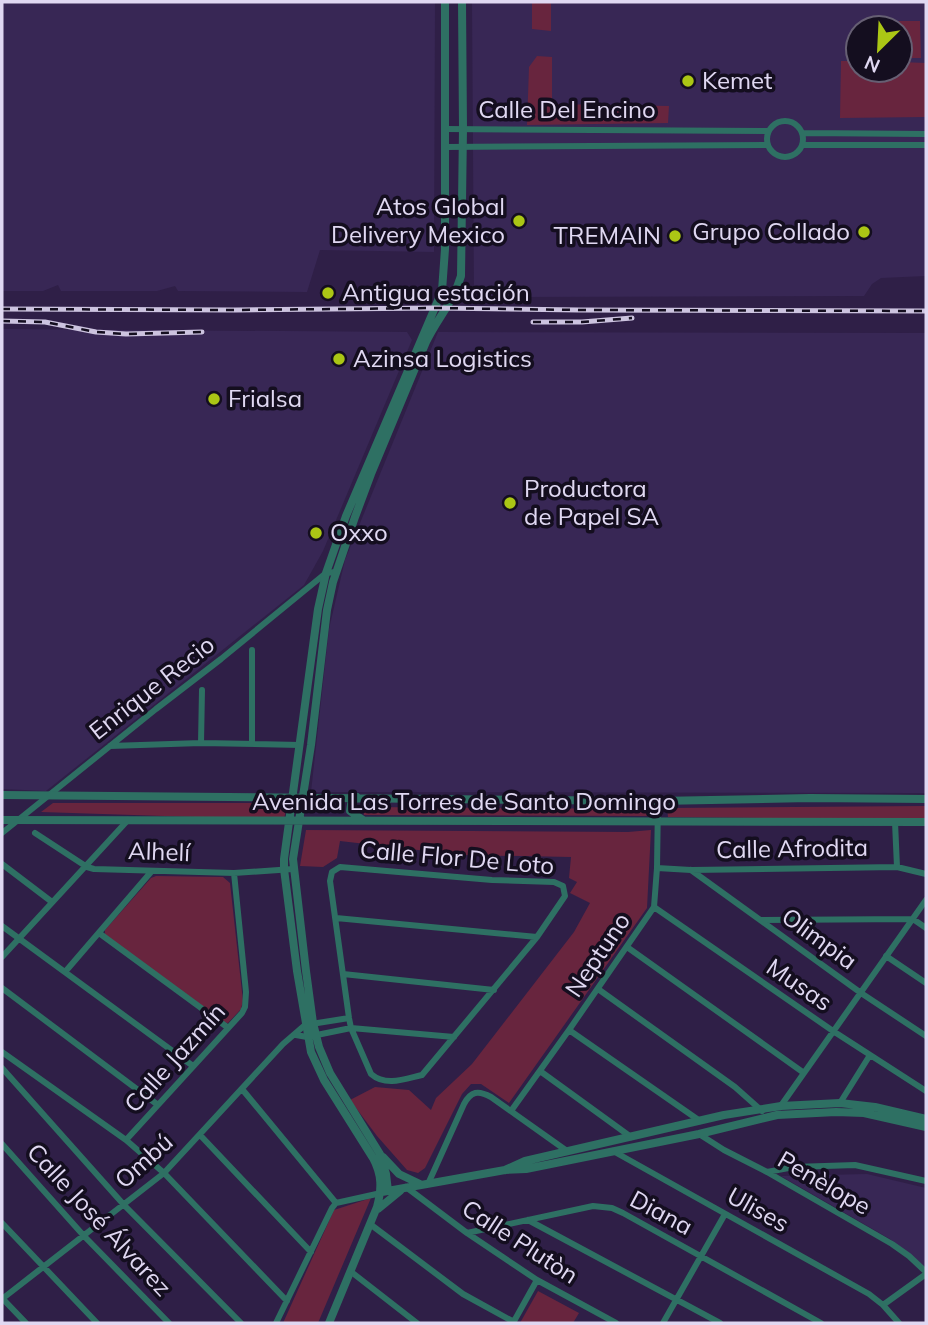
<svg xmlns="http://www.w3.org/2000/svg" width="928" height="1325" viewBox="0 0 928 1325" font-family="Mulish,sans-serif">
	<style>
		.built { fill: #382755; fill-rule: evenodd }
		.green { fill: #68253e }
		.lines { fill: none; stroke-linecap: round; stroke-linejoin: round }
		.minor { stroke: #2e7063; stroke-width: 6 }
		.tertiary { stroke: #2e7063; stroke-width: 8 }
		.rail-casing { stroke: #ccc3df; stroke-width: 5 }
		.rail { stroke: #140e1f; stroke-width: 2.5; stroke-dasharray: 8; stroke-linecap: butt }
		.poi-dot { fill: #abc615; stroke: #140e1f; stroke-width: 2.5 }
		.labels { text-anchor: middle; stroke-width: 7; stroke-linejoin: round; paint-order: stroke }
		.poi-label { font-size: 24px; fill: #e0d8f2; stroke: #140e1f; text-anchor: start }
		.street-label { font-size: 24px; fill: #e0d8f2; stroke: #140e1f }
	</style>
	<rect width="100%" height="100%" fill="#2f1f47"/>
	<path class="built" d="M2 2H435L434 252 320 250 307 292 178 291 175 286 157 291H61L58 285 43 291H2Z
		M472 2H926V276L881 278 872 284 864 296 474 297ZM858 28H900V70H858Z
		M2 329 407 332 412 340 323 551 304 585 46 791 2 789Z
		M438 332 926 333V793L311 792 329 629 345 560Z
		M867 1174 926 1188V1273L890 1239 781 1176Z"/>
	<path class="green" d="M532 2H551V31L532 29Z
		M899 21H920L921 58H900Z
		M537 56 552 57V104L669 106 668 123 527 125 529 67Z
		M841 61H858V70H900V62L926 63V117L840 118Z
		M53 803H287L284 820 41 812Z
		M926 806V820L668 817 667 808Z
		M363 807 649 809 650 816 364 815Z
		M306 830 628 832 651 830 647 908 509 1103 481 1084H471L462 1094 425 1168 418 1173 407 1170 377 1136 350 1100 375 1087 409 1090 431 1110 436 1098 472 1064 574 932 590 903 570 893 577 882 569 878 571 857 461 855 340 841 337 858 323 867 300 866Z
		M156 876 223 877 230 883 243 1001 241 1009 228 1023 223 1022 105 936V930L151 878Z
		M371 1198 318 1323H283L334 1210Z
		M538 1291 579 1313 573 1323H520Z"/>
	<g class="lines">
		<path class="minor" d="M767 139a18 18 0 1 1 36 0a18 18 0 1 1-36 0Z
			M445 129 768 131
			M803 133 926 134
			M803 145H926
			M445 147 767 145
			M252 650V743
			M201 743 202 690
			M110 746 201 743 300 745
			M895 822 897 867
			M2 833 156 709 221 659 326 573 335 572
			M35 833 87 867 94 869 234 873 293 869
			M2 864 52 902
			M340 867 492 880 554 882 563 886 565 896 537 937 422 1075C405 1079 386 1087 371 1074L351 1028 349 1018 330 881 332 872Z
			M657 868 691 870 897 867 926 874
			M691 870 861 993 926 1036
			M654 907 833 1031 926 1091
			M336 918 537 937
			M761 920 913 919 926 928
			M2 926 193 1066
			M99 933 227 1027
			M627 947 804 1073
			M886 956 926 983
			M2 957 128 820
			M65 972 151 872
			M343 974 494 990
			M2 988 158 1105
			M598 989 735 1087 762 1111
			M569 1030 700 1121
			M296 1035 307 1037 351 1028 454 1037
			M2 1052 126 1140 164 1173 287 1301
			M2 1068 124 1205 241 1323
			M540 1071 631 1137
			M242 1089 336 1203
			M840 1103 870 1055
			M780 1107 926 900
			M511 1111 569 1030 654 907 657 868 658 801
			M699 1134 724 1150 767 1172 892 1244 909 1256 926 1272
			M200 1135 311 1252
			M126 1140 242 1013 245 1007 246 992 234 873
			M2 1144 84 1236 169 1323
			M613 1151 869 1294 883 1305 899 1323
			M767 1172 794 1167 855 1165 926 1181
			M428 1184 464 1104C471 1091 478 1090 491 1097L567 1151
			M406 1187 467 1233 537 1280 616 1323
			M528 1220 720 1323
			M2 1223 97 1323
			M370 1224 463 1294 514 1322
			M467 1233 593 1206 612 1208 623 1213 821 1323
			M350 1271 417 1323
			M2 1298 26 1323
			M2 1299 164 1173 283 1044 305 1025 349 1018
			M883 1305 926 1274
			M276 1323 332 1208 336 1203 381 1193
			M513 1323 537 1280
			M663 1323 725 1214"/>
		<path class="tertiary" d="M2 795 658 801 810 798 926 799
			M357 797 351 804 350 811 363 820
			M2 820 926 822
			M383 1157 399 1174 420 1184
			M505 1170 525 1161 724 1115 781 1106 840 1103 875 1107 926 1119
			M388 1191 386 1174 380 1154 330 1073 319 1047 313 1023 306 971 293 859 311 745 327 610 333 582 355 517 371 474 426 342C438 317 453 303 461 276L463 129 462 2
			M382 1192 505 1170 526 1169 699 1134 777 1115 836 1112 864 1113 926 1127
			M378 1209 400 1191
			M329 1323 377 1207C382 1188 382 1175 373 1158L324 1080 311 1052 297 971 284 869V859L318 609 326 573 346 516 442 291 445 249V2"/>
		<defs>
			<path id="rail" d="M2 309 235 310 435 308 579 310 926 311
				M2 321 45 322 96 332 126 334 202 332
				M533 322H582L632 318"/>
		</defs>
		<use href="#rail" class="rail-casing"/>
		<use href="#rail" class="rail"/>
	</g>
	<g class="poi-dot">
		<circle cx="688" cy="81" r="7"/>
		<circle cx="519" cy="221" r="7"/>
		<circle cx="864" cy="232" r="7"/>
		<circle cx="675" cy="236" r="7"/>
		<circle cx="328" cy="293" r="7"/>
		<circle cx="339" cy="359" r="7"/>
		<circle cx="214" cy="399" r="7"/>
		<circle cx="510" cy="503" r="7"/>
		<circle cx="316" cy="533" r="7"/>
	</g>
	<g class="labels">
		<g class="poi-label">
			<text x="702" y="89">Kemet</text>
			<text x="505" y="215" text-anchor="end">Atos Global<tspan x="505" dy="28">Delivery Mexico</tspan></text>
			<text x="850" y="240" text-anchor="end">Grupo Collado</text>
			<text x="661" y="244" text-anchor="end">TREMAIN</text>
			<text x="342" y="301">Antigua estación</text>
			<text x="353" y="367">Azinsa Logistics</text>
			<text x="228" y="407">Frialsa</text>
			<text x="524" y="497">Productora<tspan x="524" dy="28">de Papel SA</tspan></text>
			<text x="330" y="541">Oxxo</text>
		</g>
		<g class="street-label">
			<text x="567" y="118">Calle Del Encino</text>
			<text transform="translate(152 688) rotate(-38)" y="8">Enrique Recio</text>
			<text x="464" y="810">Avenida Las Torres de Santo Domingo</text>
			<text transform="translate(792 849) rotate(-1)" y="8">Calle Afrodita</text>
			<text transform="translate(159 852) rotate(2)" y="8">Alhelí</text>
			<text transform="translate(457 858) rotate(5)" y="8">Calle Flor De Loto</text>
			<text transform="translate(819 939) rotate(36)" y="8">Olimpia</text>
			<text transform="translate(598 955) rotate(-56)" y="8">Neptuno</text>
			<text transform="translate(799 985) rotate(34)" y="8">Musas</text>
			<text transform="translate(175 1058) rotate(-48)" y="8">Calle Jazmín</text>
			<text transform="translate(144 1161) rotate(-42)" y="8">Ombú</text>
			<text transform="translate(824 1183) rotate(30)" y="8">Penèlope</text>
			<text transform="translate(758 1210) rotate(29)" y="8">Ulises</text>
			<text transform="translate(661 1213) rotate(28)" y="8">Diana</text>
			<text transform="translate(99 1220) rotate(47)" y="8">Calle José Álvarez</text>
			<text transform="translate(520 1242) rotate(33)" y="8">Calle Plutòn</text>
		</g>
	</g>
	<rect width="928" height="1325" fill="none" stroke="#e0d8f2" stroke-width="7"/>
	<g transform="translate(879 49) rotate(204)"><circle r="33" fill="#140e1f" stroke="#665f73" stroke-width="2"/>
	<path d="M0-5L12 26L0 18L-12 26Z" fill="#abc615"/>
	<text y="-10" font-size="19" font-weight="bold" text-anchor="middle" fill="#e0d8f2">N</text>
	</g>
</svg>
